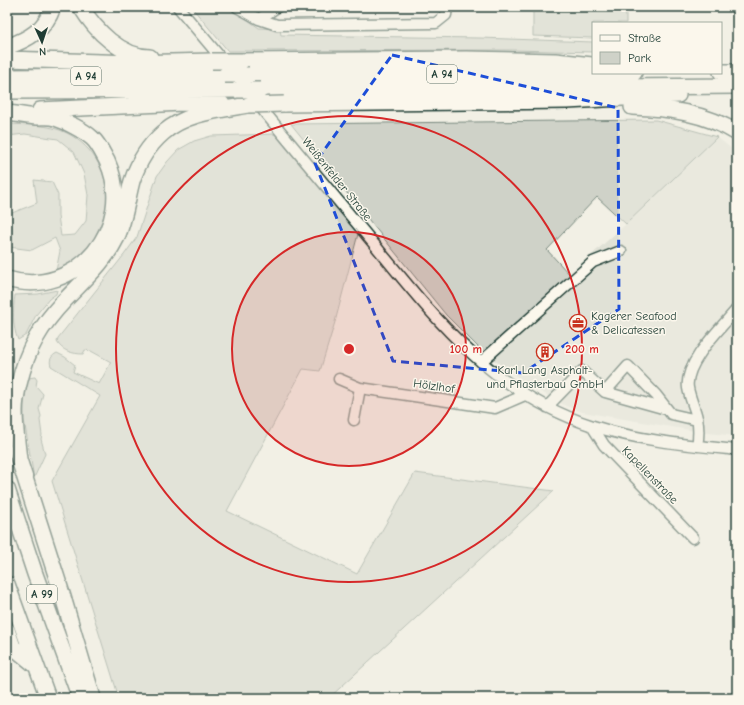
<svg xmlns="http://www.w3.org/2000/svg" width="744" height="705" viewBox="0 0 744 705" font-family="'Comic Neue',sans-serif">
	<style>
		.built { fill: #e0e1d6 }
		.green { fill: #cfd2c8; stroke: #77887e }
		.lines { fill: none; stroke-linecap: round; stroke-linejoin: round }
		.minor-casing { stroke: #1f3d34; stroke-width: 13 }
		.highway-casing { stroke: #1f3d34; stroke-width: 18 }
		.minor { stroke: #fbf7ec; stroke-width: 10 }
		.highway { stroke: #fbf7ec; stroke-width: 15 }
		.highway-bridge-casing { stroke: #1f3d34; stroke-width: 18; stroke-linecap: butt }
		.highway-bridge { stroke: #fbf7ec; stroke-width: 15 }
		.marked { fill: none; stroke: #1d4ed8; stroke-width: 3; stroke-dasharray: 8 5; stroke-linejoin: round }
		.ring { fill: none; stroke: #d62828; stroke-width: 2 }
		.labels { text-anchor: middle; stroke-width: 3; stroke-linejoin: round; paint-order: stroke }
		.shield { fill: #fbf7ec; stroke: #61756b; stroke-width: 1 }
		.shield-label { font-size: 11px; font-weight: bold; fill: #1f3d34 }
		.street-label { font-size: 12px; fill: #1f3d34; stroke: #fbf7ec }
		.poi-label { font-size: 12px; fill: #1f3d34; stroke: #fbf7ec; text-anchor: start }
		.centre { fill: #d62828; stroke: #fbf7ec; stroke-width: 2 }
		.ring-label { font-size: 12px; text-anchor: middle; font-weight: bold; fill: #d62828; stroke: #fbf7ec; stroke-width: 3; stroke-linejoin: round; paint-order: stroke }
	</style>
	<rect width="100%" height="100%" fill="#f2f0e5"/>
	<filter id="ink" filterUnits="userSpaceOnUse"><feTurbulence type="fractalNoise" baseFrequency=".025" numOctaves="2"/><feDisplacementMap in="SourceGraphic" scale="8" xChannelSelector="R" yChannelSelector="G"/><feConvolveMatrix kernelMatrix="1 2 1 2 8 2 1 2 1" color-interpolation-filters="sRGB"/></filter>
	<g filter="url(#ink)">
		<path class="built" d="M717 137 737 153V320L733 325 737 343V436L707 433 582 412 566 406 527 384 483 352 626 224Z"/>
		<path class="green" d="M197 7H230L259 28 280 29 281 35 480 38 593 42V52L513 50 228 51 194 10Z
			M533 7H626V23H593V38L533 36Z
			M656 120 717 137 626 224 597 197 547 250 570 275 483 352 446 315 291 124Z
			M7 124C26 125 49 124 67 133 94 147 111 176 106 207 105 215 100 225 97 233 93 243 83 258 73 264 68 267 62 269 56 271L60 251 55 238 32 250 9 247 7 245V215L37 203 34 180 52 182 58 195V216L61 236 75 235 86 221 88 195 84 174 74 152 58 139 25 134 7 136Z
			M275 134 358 234 335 322 320 371 303 369 227 511 357 574 415 473 554 491 329 698H119L52 481 100 396 51 366C49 360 51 356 57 353L65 357 75 365 73 372 99 384 111 362 91 351 85 350 83 354C73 354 62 351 57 342L58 338 124 255 137 237 157 176 167 162 178 150 194 141 211 136Z
			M57 290 56 294 49 299 36 315 26 335 18 340C12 326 13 310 15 295L38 294Z
			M35 377 37 380 36 386 43 394 39 409 41 416 40 420 42 435 41 439 45 454 34 478 24 420V403L28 378Z"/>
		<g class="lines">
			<defs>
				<path id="minor" d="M178 7 226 64
					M237 7 259 19 277 25 436 23 446 15 447 7
					M259 19 277 7
					M257 103C296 150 335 197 374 244 437 321 494 394 593 426 640 441 688 445 737 450
					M481 362 593 262 621 251
					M339 379 360 388 495 408 525 395
					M547 407 582 371 605 392
					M666 409 605 392 628 366 656 395 671 414 697 420
					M354 420 360 388
					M592 426 604 445 693 538
					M697 446C699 436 699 428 697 418 695 408 690 399 688 388 684 363 721 328 737 309"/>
				<path id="highway" d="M81 7C95 30 121 57 150 57
					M7 47C29 39 45 30 53 7
					M7 59 132 63 212 61
					M242 61 466 59 555 61 592 65
					M721 72H737
					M249 75 634 73
					M7 77 225 75
					M261 90 737 86
					M7 91 237 90
					M284 104 567 101 678 95
					M632 107C668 108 706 113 737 133
					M40 110 182 103 222 104
					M7 113C17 114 27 116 37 117 43 117 50 116 55 118 67 122 83 130 92 138 99 144 103 154 107 161 137 226 76 300 7 279
					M16 450 63 597 93 698
					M19 459C17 443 15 427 15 411 15 401 17 392 19 384 27 349 41 325 65 300 84 280 105 262 117 237 125 219 127 200 132 181 138 163 148 146 163 133 186 113 219 110 248 105
					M7 489 35 574 80 698
					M7 584 48 698
					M7 630 13 647 35 665"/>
			</defs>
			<use href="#minor" class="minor-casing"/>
			<use href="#highway" class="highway-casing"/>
			<use href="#minor" class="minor"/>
			<use href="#highway" class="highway"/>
			<defs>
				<path id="highway-bridge" d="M212 61H242
					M225 75H249
					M237 90H261
					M248 105 284 104"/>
			</defs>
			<use href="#highway-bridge" class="highway-bridge-casing"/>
			<use href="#highway-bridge" class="highway-bridge"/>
		</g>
	</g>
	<path d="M0 0H744V705H0ZM392 55 618 108 619 309 523 373 393 361 315 163Z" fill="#f2f0e5" fill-opacity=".55" fill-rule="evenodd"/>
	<path class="marked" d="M392 55 618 108 619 309 523 373 393 361 315 163Z"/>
	<circle cx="349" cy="349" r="117" fill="#d62828" fill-opacity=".12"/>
	<g class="ring">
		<circle cx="349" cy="349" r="117"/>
		<circle cx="349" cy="349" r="233"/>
	</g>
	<defs>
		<symbol id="office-ring" viewBox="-11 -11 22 22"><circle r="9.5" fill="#fbf7ec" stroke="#c8321e" stroke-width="1.5"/><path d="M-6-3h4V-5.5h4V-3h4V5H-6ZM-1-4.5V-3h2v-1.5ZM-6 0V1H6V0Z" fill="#c8321e"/></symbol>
		<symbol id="building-ring" viewBox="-11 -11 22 22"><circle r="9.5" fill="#fbf7ec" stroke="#c8321e" stroke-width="1.5"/><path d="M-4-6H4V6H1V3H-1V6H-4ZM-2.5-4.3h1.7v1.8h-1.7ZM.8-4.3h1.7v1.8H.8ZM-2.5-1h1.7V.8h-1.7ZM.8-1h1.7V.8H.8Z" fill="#c8321e"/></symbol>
	</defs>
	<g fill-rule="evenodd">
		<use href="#office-ring" x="568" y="313" width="20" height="20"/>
		<use href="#building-ring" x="535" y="342" width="20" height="20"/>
	</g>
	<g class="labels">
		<g class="shield">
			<rect x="427" y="65" width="30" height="18" rx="3"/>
			<rect x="71" y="67" width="30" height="18" rx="3"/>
			<rect x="27" y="585" width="30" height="18" rx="3"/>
		</g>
		<g class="shield-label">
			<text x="442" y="78">A 94</text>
			<text x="86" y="80">A 94</text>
			<text x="42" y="598">A 99</text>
		</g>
		<g class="street-label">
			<text transform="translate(337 179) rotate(51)" y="4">Weißenfelder Straße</text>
			<text transform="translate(434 386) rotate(8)" y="4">Hölzlhof</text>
			<text transform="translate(650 475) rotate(46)" y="4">Kapellenstraße</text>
		</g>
		<g class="poi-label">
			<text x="591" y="320">Kagerer Seafood<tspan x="591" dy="14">&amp; Delicatessen</tspan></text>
			<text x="545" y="374" text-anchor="middle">Karl Lang Asphalt-<tspan x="545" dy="14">und Pflasterbau GmbH</tspan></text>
		</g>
	</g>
	<circle cx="349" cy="349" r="6" class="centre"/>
	<g class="ring-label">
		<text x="466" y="353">100 m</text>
		<text x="582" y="353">200 m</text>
	</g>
	<rect width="744" height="705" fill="none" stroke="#fbf7ec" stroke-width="24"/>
	<rect x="12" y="12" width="720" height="681" fill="none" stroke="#1f3d34" stroke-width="1.5" filter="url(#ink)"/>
	<rect x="592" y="22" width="130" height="52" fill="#fbf7ec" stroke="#a3ada2"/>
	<rect x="600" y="35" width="20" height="6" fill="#fbf7ec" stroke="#a3ada2"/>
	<text x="628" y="42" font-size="12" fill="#1f3d34">Straße</text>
	<rect x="600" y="52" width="20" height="12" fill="#cfd2c8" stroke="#a3ada2"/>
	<text x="628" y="62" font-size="12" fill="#1f3d34">Park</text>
	<g transform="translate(42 42) rotate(177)" stroke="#fbf7ec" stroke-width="3" paint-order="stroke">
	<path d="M0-3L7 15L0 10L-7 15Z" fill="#1f3d34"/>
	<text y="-6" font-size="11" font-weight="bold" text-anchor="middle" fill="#1f3d34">N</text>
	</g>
</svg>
